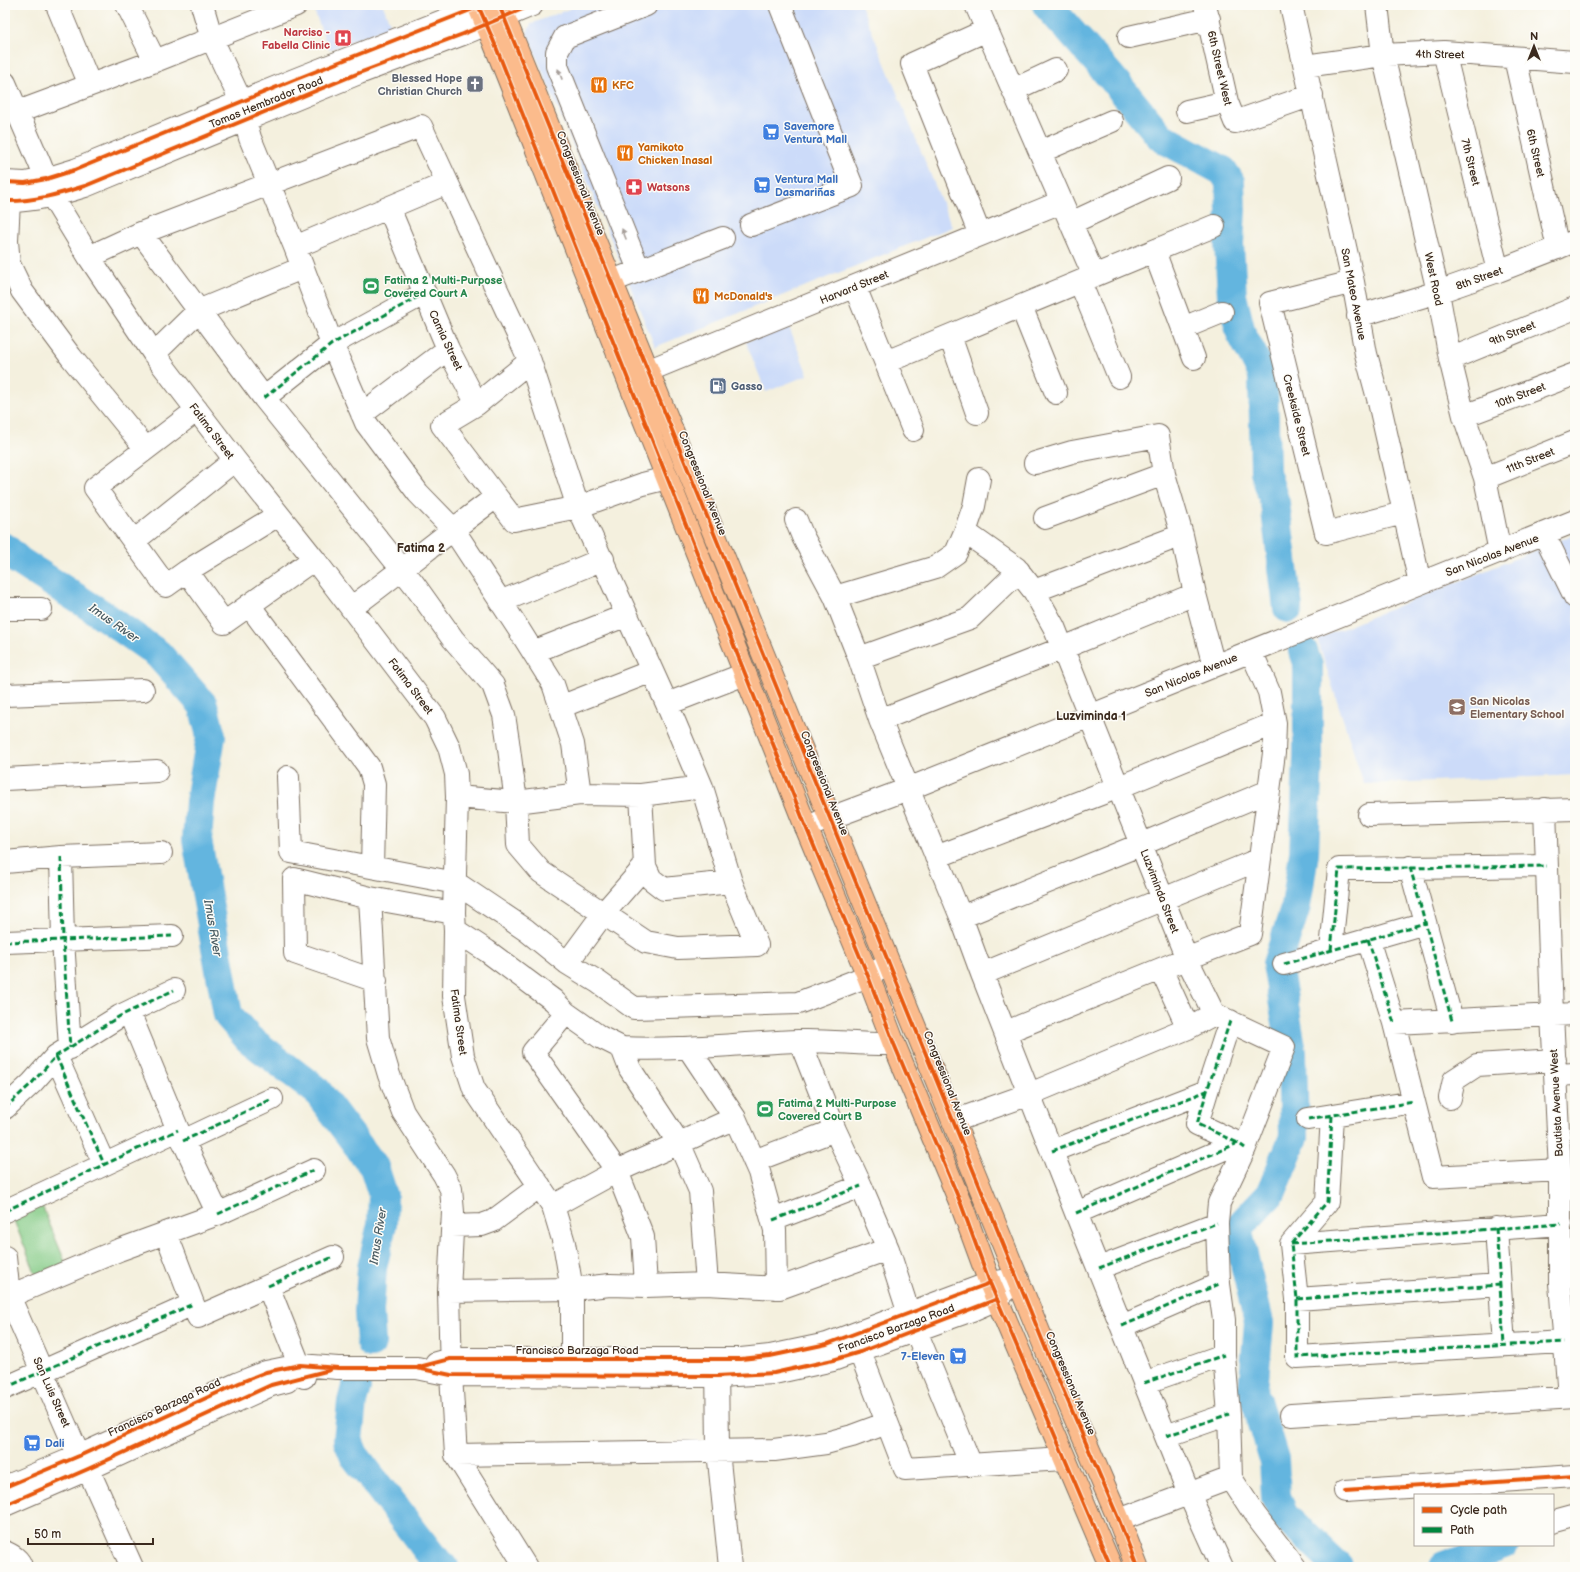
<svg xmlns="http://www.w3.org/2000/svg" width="1580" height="1572" viewBox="0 0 1580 1572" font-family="'Balsamiq Sans',sans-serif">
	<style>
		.built { fill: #ccdbf9 }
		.green { fill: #84cb86; stroke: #607a52 }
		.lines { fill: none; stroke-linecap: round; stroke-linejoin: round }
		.river { stroke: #64b5df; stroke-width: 30 }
		.minor-casing { stroke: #7c6f61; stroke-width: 24 }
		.major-casing { stroke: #7c6f61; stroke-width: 24 }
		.minor { stroke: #fff; stroke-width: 22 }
		.major { stroke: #fbbb8c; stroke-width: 22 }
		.quiet { stroke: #00873e; stroke-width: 3; stroke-dasharray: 6 3; stroke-linecap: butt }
		.cycleway-casing { stroke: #fdfcf7; stroke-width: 6 }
		.cycleway { stroke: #e8590c; stroke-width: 4 }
		.oneway { fill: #a79f9a }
		.labels { text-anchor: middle; stroke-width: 3; stroke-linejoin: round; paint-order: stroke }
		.health-label { font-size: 11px; font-weight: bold; fill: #be3a42; stroke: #fdfcf7; text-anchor: end }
		.street-label { font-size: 11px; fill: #3b2a1e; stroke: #fdfcf7 }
		.worship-label { font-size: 11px; font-weight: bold; fill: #5b616d; stroke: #fdfcf7; text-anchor: end }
		.food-label { font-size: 11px; font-weight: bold; fill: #c56008; stroke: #fdfcf7; text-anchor: start }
		.shop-label { font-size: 11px; font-weight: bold; fill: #366cbe; stroke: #fdfcf7; text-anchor: start }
		.leisure-label { font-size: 11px; font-weight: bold; fill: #27864d; stroke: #fdfcf7; text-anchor: start }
		.service-label { font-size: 11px; font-weight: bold; fill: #4e5e75; stroke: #fdfcf7; text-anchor: start }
		.education-label { font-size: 11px; font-weight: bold; fill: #785e54; stroke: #fdfcf7; text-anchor: start }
		.neighbourhood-label { font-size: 12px; font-weight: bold; fill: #3b2a1e; stroke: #fdfcf7 }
		.water-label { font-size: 12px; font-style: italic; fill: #495b62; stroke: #fdfcf7 }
	</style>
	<rect width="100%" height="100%" fill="#fdfcf7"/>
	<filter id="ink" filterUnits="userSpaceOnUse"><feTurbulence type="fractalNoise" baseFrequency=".025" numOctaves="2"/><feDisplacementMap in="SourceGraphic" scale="8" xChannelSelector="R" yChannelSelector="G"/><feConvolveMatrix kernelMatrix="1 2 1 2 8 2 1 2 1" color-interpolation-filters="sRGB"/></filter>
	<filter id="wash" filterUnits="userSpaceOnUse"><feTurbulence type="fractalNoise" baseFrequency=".012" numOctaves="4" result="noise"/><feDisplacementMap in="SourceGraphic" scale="16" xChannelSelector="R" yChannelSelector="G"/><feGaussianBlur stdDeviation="0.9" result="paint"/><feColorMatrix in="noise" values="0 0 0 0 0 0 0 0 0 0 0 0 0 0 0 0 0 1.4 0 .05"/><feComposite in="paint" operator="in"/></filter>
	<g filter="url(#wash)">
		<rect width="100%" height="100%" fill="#f4f0de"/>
		<path class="built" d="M312 5H383L391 26 329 50Z
			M579 5H861L952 227 655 347 527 33 531 24Z
			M788 325 808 375 766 392 746 342Z
			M1575 533V775L1364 784 1317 639 1561 540Z"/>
		<path class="green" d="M41 1203 66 1264 37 1277 12 1216Z"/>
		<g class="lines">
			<path class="river" d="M1047 5 1111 77 1161 137 1223 171 1230 182 1231 211 1229 243 1232 296 1241 333 1263 374 1265 472 1275 503 1288 608
				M5 548 19 561 100 613 158 654 203 705 211 736 200 802 197 840 228 1015 249 1039 317 1091 374 1167 383 1195 382 1224 372 1268 369 1311 371 1343
				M1303 651 1308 666V758L1304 853 1296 906 1277 964 1292 1053 1294 1137 1271 1193 1237 1229 1259 1323 1253 1391 1274 1459 1276 1498 1284 1515 1338 1567
				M356 1387 352 1402 348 1440 354 1455 432 1556 444 1567
				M1444 1567 1504 1545"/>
		</g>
	</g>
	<g filter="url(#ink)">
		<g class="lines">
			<defs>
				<path id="minor" d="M57 5 90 85
					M127 5 155 61
					M202 5 212 39 238 95 250 138 295 247 332 344 366 423 418 493 453 529 518 628 553 684 573 744 580 794
					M976 5 1094 276
					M1205 5 1227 102 1235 122 1312 95
					M1291 5 1353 282 1366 354 1379 402 1420 583
					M1377 5 1383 55 1438 292 1450 359 1464 416 1485 478 1500 552
					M1129 37 1209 19
					M1444 52 1498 271
					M1515 58 1558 248
					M1305 66 1383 55 1444 52 1575 62
					M5 83 40 164 52 196 89 257 154 354 235 460 314 559 435 718 449 747 456 774 457 797 454 913 455 930 454 996 463 1056 474 1089 553 1206 564 1243 572 1289V1376
					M1013 90 1056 70
					M1187 111 1227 102
					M18 112 155 61 296 5
					M1040 152 1112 121
					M5 182 25 183 46 179 75 170 294 80 483 5
					M5 201C33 202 59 194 85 186L359 73 463 34 532 5
					M9 201 7 241 9 264 22 291 71 357 146 449
					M389 208 448 349 477 404
					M1071 223 1168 178
					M751 225 852 186 780 5
					M980 235 912 64 987 30
					M295 247 447 183
					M1154 251 1194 358
					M89 257 141 233 421 126 530 361 578 507 667 704 702 787 731 882 757 945 678 948 646 942 541 872 518 845 516 802 508 741 504 715 493 685 453 639 413 583 264 398 141 233
					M639 270 557 66V52L565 37 646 5
					M1080 282 1119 377
					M1353 282 1270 303 1326 533 1403 513
					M855 287 913 430
					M594 288 723 238
					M1021 306 1056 393
					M1358 316 1438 292 1498 271 1575 241
					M1183 328 1222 312
					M950 336 977 413
					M154 354 198 311 302 268
					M1450 359 1575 308
					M530 361 477 404 442 425 514 520 578 507 643 484 667 478
					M886 362 1214 226
					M630 378 1061 202
					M264 398 332 344 425 293
					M197 410 95 488 166 586 187 571 278 515
					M362 414 448 349
					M1464 416 1575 374
					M1035 463 1072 452 1158 436 1164 474 1182 535 1195 594 1214 666
					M1485 478 1575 442
					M1045 518 1164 474
					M796 520 803 537 835 597 859 658 880 720 961 917 982 974 1076 1213 1189 1494 1222 1567
					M1544 534 1575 597
					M134 541 235 460
					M187 571 224 623 314 559
					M1034 591 1182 535
					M835 597 936 567 956 553 965 532 974 506 979 479
					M500 602 603 559
					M249 605 369 767 374 784 372 867
					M351 608C400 572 447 533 496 497
					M5 609H41
					M533 652 627 615
					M859 658 970 618 1019 571
					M5 695 143 690
					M667 704 745 674
					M560 707 652 671
					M880 720 1063 648 1195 594
					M288 777 291 852 456 883 526 930 567 963 598 982 634 1008 798 1003 868 976 889 964
					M5 779 157 771
					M641 795 645 866 651 879 664 889 731 882
					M457 797 516 802 580 794 641 795 702 787
					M1545 809 1552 1015 1560 1170V1283L1569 1397
					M1369 815 1575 809
					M806 827 908 789 1575 521
					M61 857 63 940 70 1048
					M936 857 1119 787 1275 723
					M5 862 61 857 161 853
					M1410 867 1452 1021
					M370 898 378 1038 389 1075 403 1112 444 1175 451 1189 453 1212 449 1291 451 1375 456 1455 526 1567
					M961 917 1142 844 1269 791
					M455 930 487 951 553 1000 566 1013 600 1037 622 1048 630 1069 679 1143 700 1191 707 1284
					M1368 939 1394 1023 1433 1177 1560 1170
					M5 942 172 936
					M1331 950 1339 869 1546 866
					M567 963 603 914 645 866
					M1284 964 1425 923
					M1161 969 1188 1028
					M982 974 1260 859
					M376 981 295 953 294 879 370 898 454 913
					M129 1012 178 1130 218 1214
					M566 1013 533 1052 617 1171 643 1237 646 1286
					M1214 1014 1284 1047 1245 1148 1219 1203 1217 1223 1219 1284 1224 1320V1355L1229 1414 1231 1478 1255 1515 1295 1567
					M1394 1023 1575 1014
					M1006 1032 1178 962 1250 934 1274 753 1275 723 1269 692 1251 651
					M800 1041 835 1130 861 1186 888 1249 909 1314 971 1465
					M622 1048C681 1051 740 1043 799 1041 831 1040 862 1045 894 1044
					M689 1049 735 1118 759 1172 775 1230 776 1288
					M56 1056 104 1164
					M1555 1075 1575 1074
					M1207 1091 1197 1124 1238 1143
					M1450 1098 1454 1080 1477 1065 1555 1060
					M5 1108 32 1083 56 1056 120 1016 174 990
					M1332 1116 1327 1202 1291 1244 1297 1299V1357L1564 1342
					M1308 1119 1414 1102
					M954 1121 1030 1094 1188 1028 1214 1014 1187 959 1054 627 1034 591 1016 568 965 532
					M183 1141 272 1099
					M1052 1151 1207 1091 1230 1021
					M754 1161 835 1130
					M553 1206 617 1171 735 1118
					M5 1211 178 1130
					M1076 1213 1238 1143 1245 1148
					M773 1220 861 1186
					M452 1226 482 1225 493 1221 540 1186
					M1496 1228 1504 1345
					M166 1233 198 1317 333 1257
					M1291 1244 1561 1224
					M5 1257 9 1296 79 1456 88 1469 132 1567
					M1099 1268 1217 1223
					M268 1286 304 1377
					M449 1291 572 1289 610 1285 646 1286 707 1284 780 1288 888 1249
					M5 1298 119 1250 218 1214 314 1170
					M1297 1299 1500 1285
					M1122 1326 1219 1284
					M860 1352 905 1469 1064 1459
					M717 1361 718 1451 730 1567
					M436 1363 450 1359H741L770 1356 827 1344 990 1283 1008 1280
					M1144 1383 1224 1355
					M5 1388 193 1304
					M1291 1415 1575 1397
					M1166 1436 1229 1414
					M456 1455 774 1450 826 1443 852 1436 887 1423
					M5 1487 79 1456 239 1383 266 1372 300 1365 338 1368H417L451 1375 717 1376 774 1373 833 1360 972 1310 997 1299 1018 1279
					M1345 1491 1575 1476
					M5 1505 88 1469 271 1385 287 1381
					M1119 1520 1231 1478
					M1553 1522 1575 1516
					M5 1552C11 1555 20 1559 21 1567"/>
				<path id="major" d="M478 5 494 42 806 827 868 976 894 1044 961 1204 990 1283 1111 1567
					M499 5 1052 1364 1119 1520 1137 1567"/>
			</defs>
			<use href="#minor" class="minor-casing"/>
			<use href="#major" class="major-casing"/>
			<use href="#minor" class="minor"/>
			<use href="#major" class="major"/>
			<path class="quiet" d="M264 398 332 344 425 293
				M61 857 63 940 70 1048
				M1410 867 1452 1021
				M1368 939 1394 1023
				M5 942 172 936
				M1331 950 1339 869 1546 866
				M1284 964 1425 923
				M56 1056 104 1164
				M1207 1091 1197 1124 1238 1143
				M5 1108 32 1083 56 1056 120 1016 174 990
				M1332 1116 1327 1202 1291 1244 1297 1299V1357L1564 1342
				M1308 1119 1414 1102
				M183 1141 272 1099
				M1052 1151 1207 1091 1230 1021
				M5 1211 178 1130
				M1076 1213 1238 1143 1245 1148
				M218 1214 314 1170
				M773 1220 861 1186
				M1496 1228 1504 1345
				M1291 1244 1561 1224
				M1099 1268 1217 1223
				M268 1286 333 1257
				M1297 1299 1500 1285
				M1122 1326 1219 1284
				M1144 1383 1224 1355
				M5 1388 193 1304
				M1166 1436 1229 1414"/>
			<defs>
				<path id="cycleway" d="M478 5 494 42 806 827 868 976 894 1044 961 1204 990 1283 1111 1567
					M499 5 1052 1364 1119 1520 1137 1567
					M5 182 25 183 46 179 75 170 294 80 483 5
					M5 201C33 202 59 194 85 186L359 73 463 34 532 5
					M419 1367 450 1359H741L770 1356 827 1344 990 1283
					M5 1487 79 1456 239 1383 266 1372 300 1365 338 1368H417L451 1375 717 1376 774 1373 833 1360 860 1352 997 1299
					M1345 1491 1575 1476
					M5 1505 88 1469 271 1385 330 1370"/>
			</defs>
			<use href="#cycleway" class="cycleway-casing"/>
			<use href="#cycleway" class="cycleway"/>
		</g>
		<defs><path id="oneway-solid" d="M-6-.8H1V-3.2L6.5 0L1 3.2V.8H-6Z"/></defs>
		<g class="oneway">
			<use href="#oneway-solid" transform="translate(560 74) rotate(-111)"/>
			<use href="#oneway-solid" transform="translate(624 234) rotate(-112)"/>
		</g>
	</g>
	<defs>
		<symbol id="hospital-square" viewBox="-11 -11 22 22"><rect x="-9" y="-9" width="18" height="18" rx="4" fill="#e0444e" stroke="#fdfcf7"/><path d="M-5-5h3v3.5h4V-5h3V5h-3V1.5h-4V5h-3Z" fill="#fff"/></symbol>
		<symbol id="church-square" viewBox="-11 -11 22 22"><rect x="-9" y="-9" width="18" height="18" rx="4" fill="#6b7280" stroke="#fdfcf7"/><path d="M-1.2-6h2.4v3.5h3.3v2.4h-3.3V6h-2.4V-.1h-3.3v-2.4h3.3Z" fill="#fff"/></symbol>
		<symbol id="restaurant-square" viewBox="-11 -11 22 22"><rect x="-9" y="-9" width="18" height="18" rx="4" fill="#e8710a" stroke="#fdfcf7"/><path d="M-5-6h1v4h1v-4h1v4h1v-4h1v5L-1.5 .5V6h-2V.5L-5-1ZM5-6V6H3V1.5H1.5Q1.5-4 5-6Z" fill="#fff"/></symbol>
		<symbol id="supermarket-square" viewBox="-11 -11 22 22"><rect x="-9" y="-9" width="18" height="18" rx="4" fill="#3f7fe0" stroke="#fdfcf7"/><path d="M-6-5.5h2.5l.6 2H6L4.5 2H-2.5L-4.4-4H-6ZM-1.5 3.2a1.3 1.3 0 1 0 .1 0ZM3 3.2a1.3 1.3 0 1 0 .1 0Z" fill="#fff"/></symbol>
		<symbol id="pharmacy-square" viewBox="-11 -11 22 22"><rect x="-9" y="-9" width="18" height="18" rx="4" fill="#e0444e" stroke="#fdfcf7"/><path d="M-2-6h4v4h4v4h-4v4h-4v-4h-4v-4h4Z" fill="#fff"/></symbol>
		<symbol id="stadium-square" viewBox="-11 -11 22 22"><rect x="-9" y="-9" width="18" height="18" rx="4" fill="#2e9e5b" stroke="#fdfcf7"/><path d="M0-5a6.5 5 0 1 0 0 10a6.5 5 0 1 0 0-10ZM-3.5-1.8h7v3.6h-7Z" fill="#fff"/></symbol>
		<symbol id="fuel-square" viewBox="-11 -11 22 22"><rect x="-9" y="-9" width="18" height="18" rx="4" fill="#5c6f8a" stroke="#fdfcf7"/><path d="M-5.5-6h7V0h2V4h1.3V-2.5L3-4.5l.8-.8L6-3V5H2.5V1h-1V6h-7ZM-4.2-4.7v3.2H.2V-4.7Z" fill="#fff"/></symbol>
		<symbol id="school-square" viewBox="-11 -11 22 22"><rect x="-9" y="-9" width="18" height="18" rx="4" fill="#8d6e63" stroke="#fdfcf7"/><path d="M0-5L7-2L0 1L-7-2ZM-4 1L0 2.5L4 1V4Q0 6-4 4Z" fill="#fff"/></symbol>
	</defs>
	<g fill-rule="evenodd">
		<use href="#hospital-square" x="333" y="28" width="20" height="20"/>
		<use href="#church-square" x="465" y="74" width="20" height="20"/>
		<use href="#restaurant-square" x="589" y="75" width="20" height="20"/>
		<use href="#supermarket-square" x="761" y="122" width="20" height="20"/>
		<use href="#restaurant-square" x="615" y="143" width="20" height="20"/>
		<use href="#supermarket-square" x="752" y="175" width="20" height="20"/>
		<use href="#pharmacy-square" x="624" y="177" width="20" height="20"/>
		<use href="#stadium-square" x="361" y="276" width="20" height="20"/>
		<use href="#restaurant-square" x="691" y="286" width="20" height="20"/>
		<use href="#fuel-square" x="708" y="376" width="20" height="20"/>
		<use href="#school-square" x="1447" y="697" width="20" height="20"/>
		<use href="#stadium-square" x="755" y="1099" width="20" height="20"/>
		<use href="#supermarket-square" x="948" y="1346" width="20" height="20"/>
		<use href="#supermarket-square" x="22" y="1433" width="20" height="20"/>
	</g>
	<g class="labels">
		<g class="health-label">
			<text x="330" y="36">Narciso -<tspan x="330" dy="13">Fabella Clinic</tspan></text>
			<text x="647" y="191" text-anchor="start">Watsons</text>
		</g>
		<g class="street-label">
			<text transform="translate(1440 54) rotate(1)" y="4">4th Street</text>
			<text transform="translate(1220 68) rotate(77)" y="4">6th Street West</text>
			<text transform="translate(266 102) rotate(-22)" y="4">Tomas Hembrador Road</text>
			<text transform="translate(1536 153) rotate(77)" y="4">6th Street</text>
			<text transform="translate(1471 162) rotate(76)" y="4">7th Street</text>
			<text transform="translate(581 183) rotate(68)" y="4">Congressional Avenue</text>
			<text transform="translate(1479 278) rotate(-20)" y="4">8th Street</text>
			<text transform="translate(1434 279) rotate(78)" y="4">West Road</text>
			<text transform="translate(854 287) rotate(-22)" y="4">Harvard Street</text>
			<text transform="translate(1354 294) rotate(79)" y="4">San Mateo Avenue</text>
			<text transform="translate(1512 333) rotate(-22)" y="4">9th Street</text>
			<text transform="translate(446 340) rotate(65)" y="4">Camia Street</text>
			<text transform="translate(1520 395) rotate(-21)" y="4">10th Street</text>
			<text transform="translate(1297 415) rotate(76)" y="4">Creekside Street</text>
			<text transform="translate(212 431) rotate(53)" y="4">Fatima Street</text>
			<text transform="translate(1530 460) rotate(-22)" y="4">11th Street</text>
			<text transform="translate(703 483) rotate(68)" y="4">Congressional Avenue</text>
			<text transform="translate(1492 555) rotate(-21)" y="4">San Nicolas Avenue</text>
			<text transform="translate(1191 675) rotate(-22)" y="4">San Nicolas Avenue</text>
			<text transform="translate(411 686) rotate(53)" y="4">Fatima Street</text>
			<text transform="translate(825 783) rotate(68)" y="4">Congressional Avenue</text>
			<text transform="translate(1160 891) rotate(69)" y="4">Luzviminda Street</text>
			<text transform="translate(459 1022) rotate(82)" y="4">Fatima Street</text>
			<text transform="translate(948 1083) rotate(68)" y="4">Congressional Avenue</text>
			<text transform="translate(1556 1103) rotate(-93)" y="4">Bautista Avenue West</text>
			<text transform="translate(896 1328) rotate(-20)" y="4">Francisco Barzaga Road</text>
			<text x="577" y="1354">Francisco Barzaga Road</text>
			<text transform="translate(1071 1383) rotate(67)" y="4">Congressional Avenue</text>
			<text transform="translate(52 1392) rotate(66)" y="4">San Luis Street</text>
			<text transform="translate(164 1407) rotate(-25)" y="4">Francisco Barzaga Road</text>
		</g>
		<g class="worship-label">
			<text x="462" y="82">Blessed Hope<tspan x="462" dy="13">Christian Church</tspan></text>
		</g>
		<g class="food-label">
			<text x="612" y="89">KFC</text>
			<text x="638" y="151">Yamikoto<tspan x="638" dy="13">Chicken Inasal</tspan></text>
			<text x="714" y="300">McDonald's</text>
		</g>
		<g class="shop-label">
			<text x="784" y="130">Savemore<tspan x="784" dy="13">Ventura Mall</tspan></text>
			<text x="775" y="183">Ventura Mall<tspan x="775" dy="13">Dasmariñas</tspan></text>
			<text x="945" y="1360" text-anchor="end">7-Eleven</text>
			<text x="45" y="1447">Dali</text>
		</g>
		<g class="leisure-label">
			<text x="384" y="284">Fatima 2 Multi-Purpose<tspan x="384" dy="13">Covered Court A</tspan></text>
			<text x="778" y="1107">Fatima 2 Multi-Purpose<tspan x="778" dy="13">Covered Court B</tspan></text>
		</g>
		<g class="service-label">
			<text x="731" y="390">Gasso</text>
		</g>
		<g class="education-label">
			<text x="1470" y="705">San Nicolas<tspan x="1470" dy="13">Elementary School</tspan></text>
		</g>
		<g class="neighbourhood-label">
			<text x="421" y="552">Fatima 2</text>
			<text x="1091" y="720">Luzviminda 1</text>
		</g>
		<g class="water-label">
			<text transform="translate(114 623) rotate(35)" y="4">Imus River</text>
			<text transform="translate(213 928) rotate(80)" y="4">Imus River</text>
			<text transform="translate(378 1236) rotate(-81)" y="4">Imus River</text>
		</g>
	</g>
	<rect width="1580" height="1572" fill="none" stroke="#fdfcf7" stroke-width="20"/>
	<rect x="1414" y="1494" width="140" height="52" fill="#fdfcf7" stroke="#afa8a0"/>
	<rect x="1422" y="1507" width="20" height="6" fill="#e8590c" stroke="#afa8a0"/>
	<text x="1450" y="1514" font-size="12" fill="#3b2a1e">Cycle path</text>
	<rect x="1422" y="1527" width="20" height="6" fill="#00873e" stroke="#afa8a0"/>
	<text x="1450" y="1534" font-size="12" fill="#3b2a1e">Path</text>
	<g transform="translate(1534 46)" stroke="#fdfcf7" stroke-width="3" paint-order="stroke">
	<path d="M0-3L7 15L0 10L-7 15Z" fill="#3b2a1e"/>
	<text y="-6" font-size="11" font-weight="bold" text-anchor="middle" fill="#3b2a1e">N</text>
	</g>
	<path d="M28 1538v6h125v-6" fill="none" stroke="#3b2a1e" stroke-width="2"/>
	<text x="34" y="1538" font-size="12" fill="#3b2a1e" stroke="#fdfcf7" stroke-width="3" paint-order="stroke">50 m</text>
</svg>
